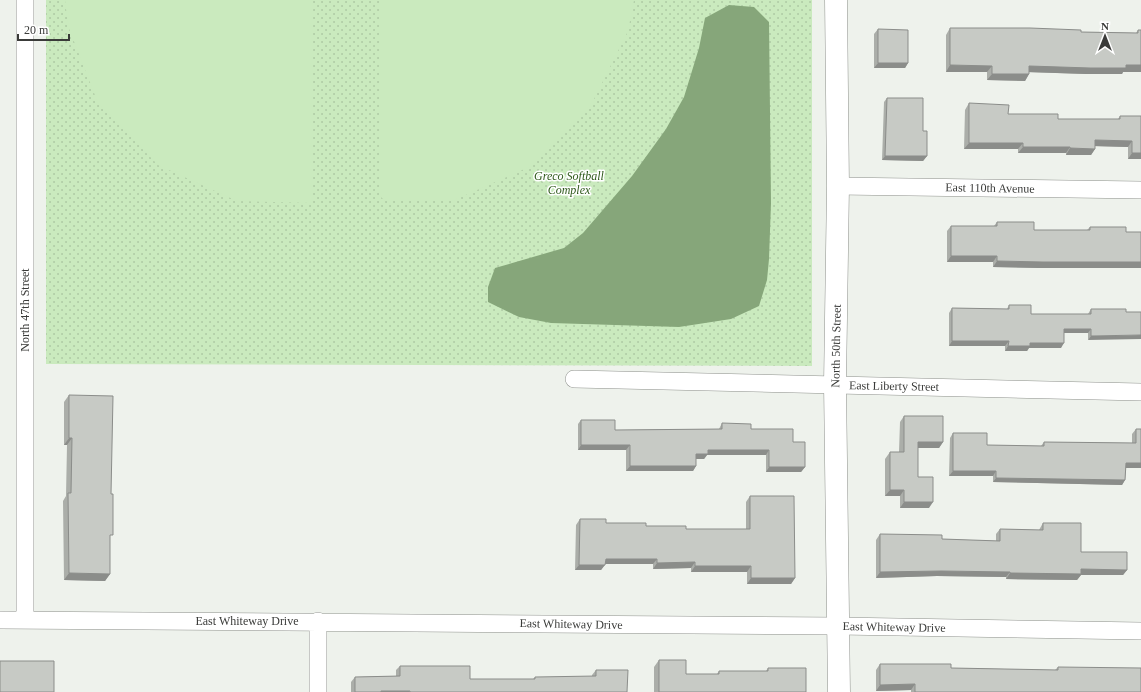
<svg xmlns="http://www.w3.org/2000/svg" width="1141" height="692" viewBox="0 0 1141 692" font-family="Georgia,serif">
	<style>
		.park { fill: url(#park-dots) }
		.garden { fill: #caeabe }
		.water { fill: #86a67a }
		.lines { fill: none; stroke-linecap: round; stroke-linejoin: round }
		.street-casing { stroke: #8e918c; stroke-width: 18 }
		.secondary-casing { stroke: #8e918c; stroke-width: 23 }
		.street { stroke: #fff; stroke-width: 17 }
		.secondary { stroke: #fff; stroke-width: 22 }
		.wall { fill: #abaea9 }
		.shaded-wall { fill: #8b8d8a }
		.building { fill: #c7cac5; stroke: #8b8d8a }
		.labels { text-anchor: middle; stroke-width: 3; stroke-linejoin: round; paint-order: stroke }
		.park-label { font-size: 12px; font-style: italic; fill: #2f591b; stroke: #fff }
		.street-label { font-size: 12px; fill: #3a3b39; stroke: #fff }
	</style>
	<defs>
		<pattern id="park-dots" width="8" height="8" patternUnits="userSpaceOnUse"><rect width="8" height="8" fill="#caeabe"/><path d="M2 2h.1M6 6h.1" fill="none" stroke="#aecaa4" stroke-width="1.8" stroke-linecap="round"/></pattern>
	</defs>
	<rect width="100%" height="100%" fill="#eef2ec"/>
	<path class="park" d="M46 0H812V366L46 364Z"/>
	<path class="garden" d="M65 0H313V203L237 201 158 165 98 103 68 26Z
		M379 0H634L628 31 591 105 529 167 452 201H385L379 195Z"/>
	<path class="water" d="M729 5 754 7 769 22 771 203 769 259 767 280 759 306 731 319 679 327 551 323 519 317 488 302V287L495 268 564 248 583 233 632 176 666 129 684 97 699 48 705 18Z"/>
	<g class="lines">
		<defs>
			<path id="street" d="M25 0V620
				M838 186 1141 190
				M574 379 1141 392
				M0 620 839 626 1141 631
				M318 621V692"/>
			<path id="secondary" d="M836 0 838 186 835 384 839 692"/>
		</defs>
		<use href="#street" class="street-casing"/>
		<use href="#secondary" class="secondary-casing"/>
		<use href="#street" class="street"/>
		<use href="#secondary" class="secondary"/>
	</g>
	<path class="wall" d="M950 28 1081 32 1136 33 1138 30H1141L1123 72 1122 74H1086L1029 72V74L1025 81 987 80V72H946V35Z
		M878 29 908 63 905 68H874V34Z
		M887 98 923 131 927 156 923 161 882 160 884 102Z
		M969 103 1008 114 1058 119H1118L1120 116H1141V159H1128V147L1095 146V149L1091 155H1066V153H1018V149H964L965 110Z
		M997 222 1034 230H1087L1090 227H1126L1039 268 993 267V262H947V231L951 226H994Z
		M1009 305 1031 314H1088L1091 309H1126L1088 340V333H1064L1061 348H1029L1027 351H1005V346H949V313L952 308 1007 309Z
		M69 395 110 538V574L105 581 64 580 63 501 66 496 67 445H64V402Z
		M904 416 943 442 939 448H918V477L929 508H900V496H885V459L890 452H899L900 422Z
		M581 420 615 430 719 429 722 423 751 429 793 442 805 467 801 472H766V455H707L704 459H696V466L693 471H626V450H578V424Z
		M1136 429 1141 468H1126L1125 480 1122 485 993 482V476H949L950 438 953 433 987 445 1041 446 1044 442 1132 443V434Z
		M750 496 795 578 791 584H747V572H691V568L653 569V564H605L601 570H575L576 525 580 519 606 523 686 529H746V502Z
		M1043 523 1081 552 1127 570 1123 575H1081L1077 580 1006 579V577L937 576 876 578V540L880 534 942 539 996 541V534L1000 529 1039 530Z
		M659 660 686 674H717L719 671H766L768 668 806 692H654V667Z
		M880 664 951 668 1055 670 1058 667 1141 692H911V690L876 691V670Z
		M400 666 470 679H533L535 677H592V675L596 670 627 692H351V682L355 677 396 676V670Z"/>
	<path class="shaded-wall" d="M878 63H908L905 68H874Z
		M950 65 992 66 987 72H946Z
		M1126 65H1141V72H1123L1122 74H1086L1025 72 1029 66Z
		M992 74H1029L1025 81 987 80Z
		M1095 140 1132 141 1128 147 1091 146Z
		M969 143H1023L1018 149H964Z
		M1023 147H1070L1066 153H1018Z
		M1070 148 1095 149 1091 155H1066Z
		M1132 153H1141V159H1128Z
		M885 156H927L923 161 882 160Z
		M951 256H997L993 262H947Z
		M997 261 1141 262V268H1039L993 267Z
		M1064 329H1091L1088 333H1061Z
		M1141 335V339L1088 340 1091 336Z
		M952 341H1009L1005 346H949Z
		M1030 343H1064L1061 348H1029L1027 351H1005L1008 346Z
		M69 438H72L67 445H64Z
		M918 442H943L939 448H914Z
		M581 445H630L626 450H578Z
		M708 450H769L766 455H707L704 459H693L696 454Z
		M1126 463H1141V468H1122Z
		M630 466H696L693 471H626Z
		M769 467H805L801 472H766Z
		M953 471H996L993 476H949Z
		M996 478 1125 480 1122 485 993 482Z
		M890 490H904L900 496H885Z
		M904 502H933L929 508H900Z
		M606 559H657L653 564H602Z
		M695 562 691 568 653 569 657 563Z
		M579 565H605L601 570H575Z
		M695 566H751L747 572H691Z
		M1081 569 1127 570 1123 575H1081L1077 580 1006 579 1010 573Z
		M941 571 1010 572 1006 577 937 576 876 578 880 572Z
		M69 573 110 574 105 581 64 580Z
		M751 578H795L791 584H747Z
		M915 684 911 690 876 691 880 685Z
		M381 691H410L409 692H380Z"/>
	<path class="building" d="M950 28H1030L1081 30V32L1138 33V30H1141V65H1126V68H1090L1029 66V74H992V66L950 65Z
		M878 29 908 30V63H878Z
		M887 98H923V131H927V156H885Z
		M969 103 1009 105 1008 114H1058V119H1120V116H1141V153H1132V141L1095 140V149L1070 148V147H1023V143H969Z
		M997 222H1034V230H1090V227H1126V232H1141V262H1043L997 261V256H951V226H997Z
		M1009 305H1031V314H1091V309H1126V312H1141V335L1091 336V329H1064V343H1030V346H1008L1009 341H952V308L1009 309Z
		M69 395 113 396 111 494H113V535H110V574L69 573 68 493H71L72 438H69Z
		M904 416H943V442H918V477H933V502H904V490H890V452H904Z
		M581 420H615V430L722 429V423L751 424V429H793V442H805V467H769V450H708V454H696V466H630V445H581Z
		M1136 429H1141V463H1126L1125 480 996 478V471H953V433H987V445L1044 446V442L1136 443Z
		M750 496H794L795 578H751V566H695V562L657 563V559H606L605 565H579L580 519H606V523H646V526H686V529H750Z
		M1043 523H1081V552H1127V570L1081 569V574L1010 573V572L941 571 880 572V534L942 535V539L1000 541V529L1043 530Z
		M659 660H686V674H719V671H768V668H806V692H659Z
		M0 661H54V692H0Z
		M880 664H951V668L1058 670V667L1141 668V692H915V684L880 685Z
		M400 666H470V679H535V677L596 676V670H628L627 692H410V691H381V692H355V677L400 676Z"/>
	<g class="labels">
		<g class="park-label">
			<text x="569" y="180">Greco Softball<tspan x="569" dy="14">Complex</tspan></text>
		</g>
		<g class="street-label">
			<text transform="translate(990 188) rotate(1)" y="4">East 110th Avenue</text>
			<text transform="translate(25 310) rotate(-90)" y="4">North 47th Street</text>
			<text transform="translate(836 346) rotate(-89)" y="4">North 50th Street</text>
			<text transform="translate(894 386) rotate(1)" y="4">East Liberty Street</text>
			<text x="247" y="625">East Whiteway Drive</text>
			<text transform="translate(571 624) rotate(1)" y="4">East Whiteway Drive</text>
			<text transform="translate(894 627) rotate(1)" y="4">East Whiteway Drive</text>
		</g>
	</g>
	<g transform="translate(1105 36)" stroke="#ffffff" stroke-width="3" paint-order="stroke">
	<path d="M0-3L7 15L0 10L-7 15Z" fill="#3a3b39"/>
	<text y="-6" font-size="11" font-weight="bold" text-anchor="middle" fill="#3a3b39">N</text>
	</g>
	<path d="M18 34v6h51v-6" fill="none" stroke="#3a3b39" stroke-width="2"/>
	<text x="24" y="34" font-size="12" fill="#3a3b39" stroke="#ffffff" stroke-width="3" paint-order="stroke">20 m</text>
</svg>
